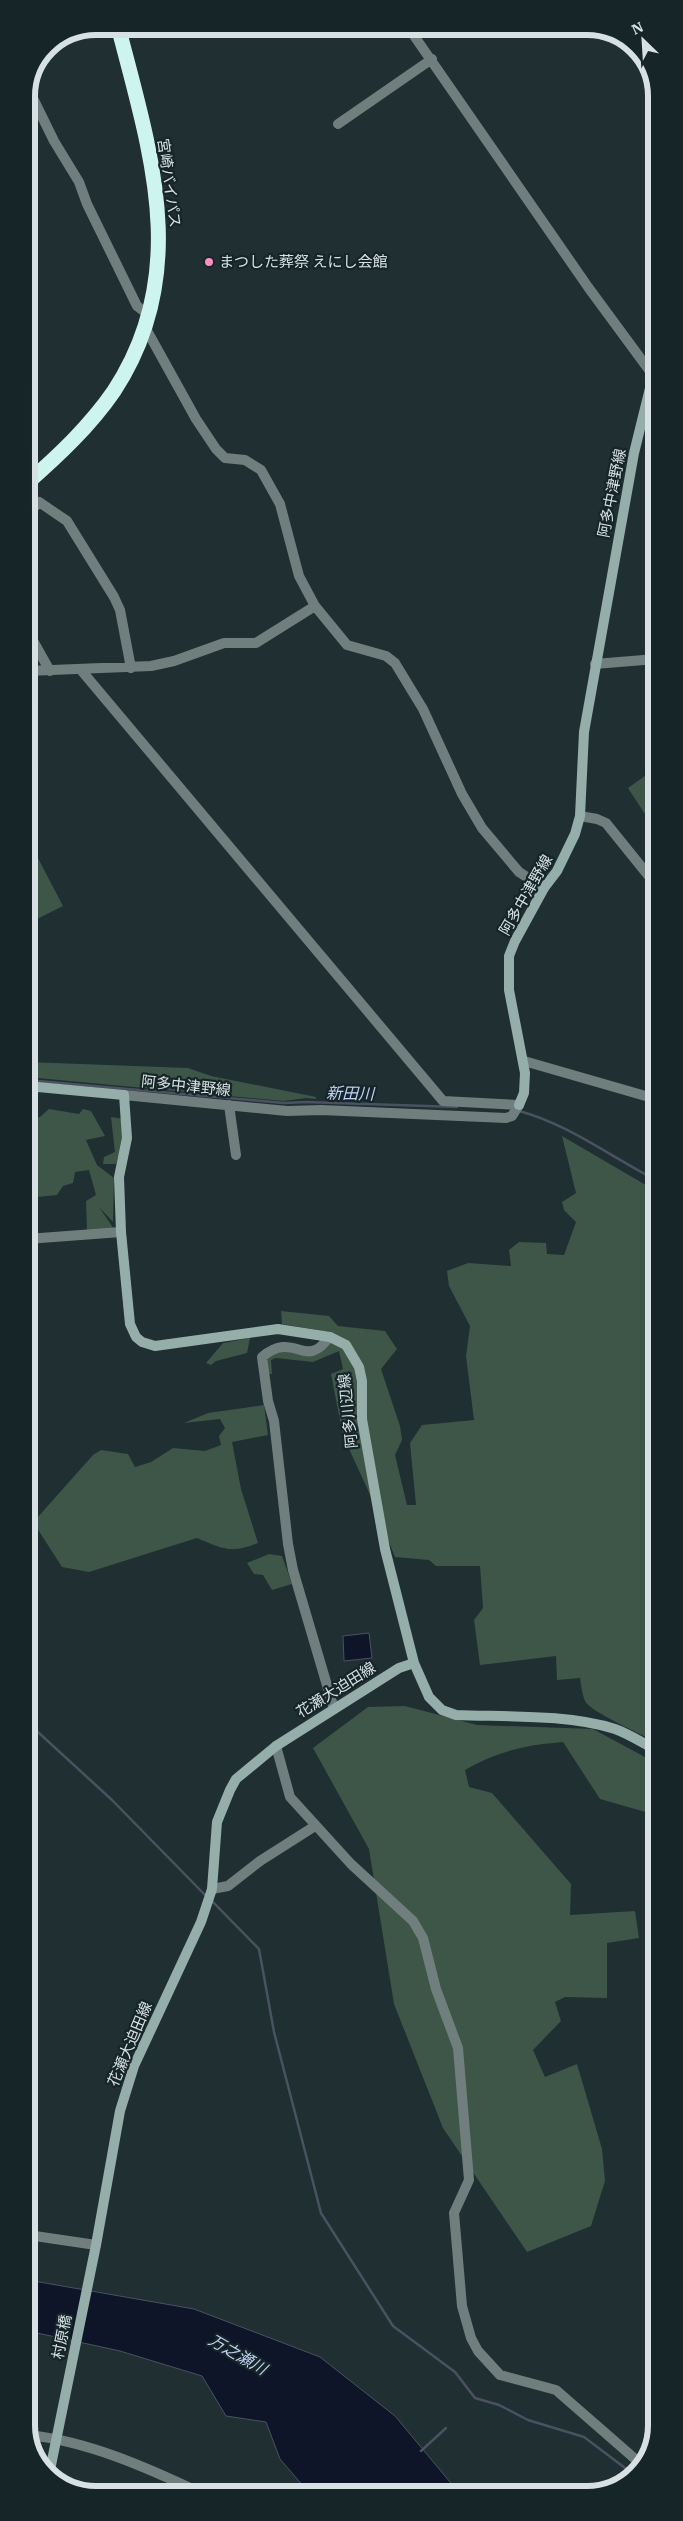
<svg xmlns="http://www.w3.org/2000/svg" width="683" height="2521" viewBox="0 0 683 2521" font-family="'IBM Plex Serif','Noto Sans JP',serif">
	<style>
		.green { fill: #3e5647 }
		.water { fill: #0e1529; stroke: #4a5261 }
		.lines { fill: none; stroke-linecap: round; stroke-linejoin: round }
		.stream { stroke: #4a5261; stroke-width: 2.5 }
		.street { stroke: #707f7d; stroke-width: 10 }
		.secondary { stroke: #96aeaa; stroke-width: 10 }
		.highway { stroke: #cef4ee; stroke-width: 15 }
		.poi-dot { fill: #fb8fc4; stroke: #162528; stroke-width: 2 }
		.labels { text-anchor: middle; stroke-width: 4.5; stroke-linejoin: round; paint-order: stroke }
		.street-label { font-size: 15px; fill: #d7e1e3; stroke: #162528 }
		.poi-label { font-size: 15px; fill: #d7e1e3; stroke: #162528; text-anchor: start }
		.water-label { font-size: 16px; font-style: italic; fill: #c1d1f7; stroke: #162528 }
		.rim { fill: none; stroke: #d7e1e3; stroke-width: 6 }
	</style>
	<rect width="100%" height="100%" fill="#1f2f32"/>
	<path class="green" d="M656 768V831L628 788Z
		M27 837 63 906 27 924Z
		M27 1062 188 1068 211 1076 316 1097V1099L306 1098 284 1101 27 1077Z
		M49 1109 79 1114 83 1109 91 1111 105 1136 86 1140 97 1165 114 1178 113 1222 99 1207 114 1229 87 1230 86 1201 96 1195 89 1170 75 1172 73 1183 63 1186 57 1195 27 1198V1143L32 1147 38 1138 28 1128V1119L40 1117Z
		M111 1117 123 1119 124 1139 116 1164H103L104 1157 115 1152Z
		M562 1136 656 1191V1742C643 1735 589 1711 585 1701 582 1694 581 1685 580 1678L557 1680 556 1656 480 1665 474 1620 483 1608 480 1566H436L429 1560 395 1557 367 1488 343 1436 331 1374 343 1369 339 1351 313 1362 276 1358 271 1360 272 1374H268L266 1357C281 1348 300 1353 317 1355L332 1343 330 1332 282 1324 281 1311 329 1316 338 1326 385 1331 397 1349 381 1369 400 1426 402 1440 395 1455 407 1505H416L410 1443 422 1425 474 1420 466 1356 470 1326 449 1286 447 1271 468 1263 511 1266 509 1250 519 1242 546 1243 547 1254 564 1255 576 1222 564 1210 562 1202 576 1193Z
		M250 1338 247 1353 216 1361 211 1365 206 1363 223 1343Z
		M264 1405 268 1435 232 1442 241 1489 258 1543C231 1554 223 1549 197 1538L89 1572 62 1567 35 1525 37 1518 93 1455 101 1450 128 1454 135 1467 151 1462 173 1448 205 1451 221 1445 219 1436 225 1428 220 1419 184 1423 208 1413Z
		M269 1554 282 1556 292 1584 272 1590 263 1575 254 1574 247 1563Z
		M405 1706 477 1725 593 1729 656 1763V1815L600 1799 563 1742C525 1745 499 1751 465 1770L469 1787 492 1793 571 1884 570 1915 635 1911 639 1938 607 1943V1998L565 1997 555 2002 561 2021 533 2050 545 2077 577 2064 602 2149 605 2181 591 2226 527 2252 443 2128 394 2004 369 1849 313 1748 368 1707Z"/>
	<path class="water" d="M369 1633 372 1658 344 1661 343 1636Z
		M28 2280 194 2309 320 2357 395 2416 460 2494H310L280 2459 266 2422 226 2416 202 2376 120 2351 28 2331Z"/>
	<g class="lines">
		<path class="stream" d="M27 1080 284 1103 306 1102 457 1107
			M519 1111C568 1124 611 1157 656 1180
			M27 1722 112 1800 207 1897
			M211 1900 259 1949 274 2032 321 2213 393 2326 455 2372 475 2398 499 2405 528 2420 584 2437 633 2474
			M421 2451 446 2428"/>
		<path class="street" d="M408 27 588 287 652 374
			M29 90 54 141 79 182 87 204 137 306 149 315
			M338 124 432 59
			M145 327 196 419 216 449 225 458 245 460 261 470 280 504 299 576 315 606 347 645 386 656 395 663 423 709 462 794 482 828 519 872 544 888
			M27 515 39 502 67 521 114 597 120 610 131 668
			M27 630 50 671
			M595 664 656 659
			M81 670 443 1101 519 1105 512 1116 506 1118 321 1110 287 1111 124 1095
			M27 671 151 666 174 661 224 643H256L315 606
			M580 816 597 819 606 823 656 885
			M524 1061 656 1099
			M229 1105 236 1155
			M27 1239 121 1232
			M330 1337C326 1341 321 1348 315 1350 301 1357 288 1335 262 1357L268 1401 274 1421 288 1544 293 1570 334 1709
			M276 1746 290 1797 351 1864 413 1921 423 1938 436 1989 458 2048 469 2180 454 2213 462 2306 471 2338 478 2351 500 2375 556 2390 642 2465
			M212 1889 228 1886 260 1861 315 1826
			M28 2235 96 2245
			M28 2435C88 2441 148 2468 203 2494"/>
		<path class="secondary" d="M27 1086 124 1095 127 1138 119 1177 121 1232 130 1324 136 1337 142 1342 155 1346 278 1329 330 1337 346 1345 359 1367 362 1381V1419L385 1549 414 1663 429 1697 442 1710 456 1715C506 1717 568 1714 615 1729 629 1734 643 1743 656 1750
			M519 1105 524 1093 525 1073 509 990V956L515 941 544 888 557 871 575 834 580 816 584 732 634 453 656 364
			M49 2475 96 2245 120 2111 134 2066 201 1922 212 1889 217 1822 230 1790 236 1779 276 1746 399 1668 414 1663"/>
		<path class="highway" d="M26 484C58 456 90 426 114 391 192 272 150 151 118 26"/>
	</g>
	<circle class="poi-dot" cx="209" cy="262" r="5"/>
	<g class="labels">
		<g class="street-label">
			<text transform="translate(169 183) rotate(82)" y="5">宮崎バイパス</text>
			<text transform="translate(612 493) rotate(-79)" y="5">阿多中津野線</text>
			<text transform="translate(526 895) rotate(-60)" y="5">阿多中津野線</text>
			<text transform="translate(186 1086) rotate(6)" y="5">阿多中津野線</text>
			<text transform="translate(348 1411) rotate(-96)" y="5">阿多川辺線</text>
			<text transform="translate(336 1690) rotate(-32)" y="5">花瀬大迫田線</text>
			<text transform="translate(130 2044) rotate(-67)" y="5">花瀬大迫田線</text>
			<text transform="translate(62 2337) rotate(-79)" y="5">村原橋</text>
		</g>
		<g class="poi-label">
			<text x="219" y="267">まつした葬祭 えにし会館</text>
		</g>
		<g class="water-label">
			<text transform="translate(350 1093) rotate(1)" y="6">新田川</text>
			<text transform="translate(238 2354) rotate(30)" y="6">万之瀬川</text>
		</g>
	</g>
	<path d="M0 0H683V2521H0ZM96 35H587A61 61 0 0 1 648 96V2425A61 61 0 0 1 587 2486H96A61 61 0 0 1 35 2425V96A61 61 0 0 1 96 35Z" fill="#162528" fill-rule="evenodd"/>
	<path class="rim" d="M96 35H587A61 61 0 0 1 648 96V2425A61 61 0 0 1 587 2486H96A61 61 0 0 1 35 2425V96A61 61 0 0 1 96 35Z"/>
	<g transform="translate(643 40) rotate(335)" stroke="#162528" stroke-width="4" paint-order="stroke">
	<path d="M0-4L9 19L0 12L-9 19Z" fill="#d7e1e3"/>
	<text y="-8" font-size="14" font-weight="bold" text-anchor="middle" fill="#d7e1e3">N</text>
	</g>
</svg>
